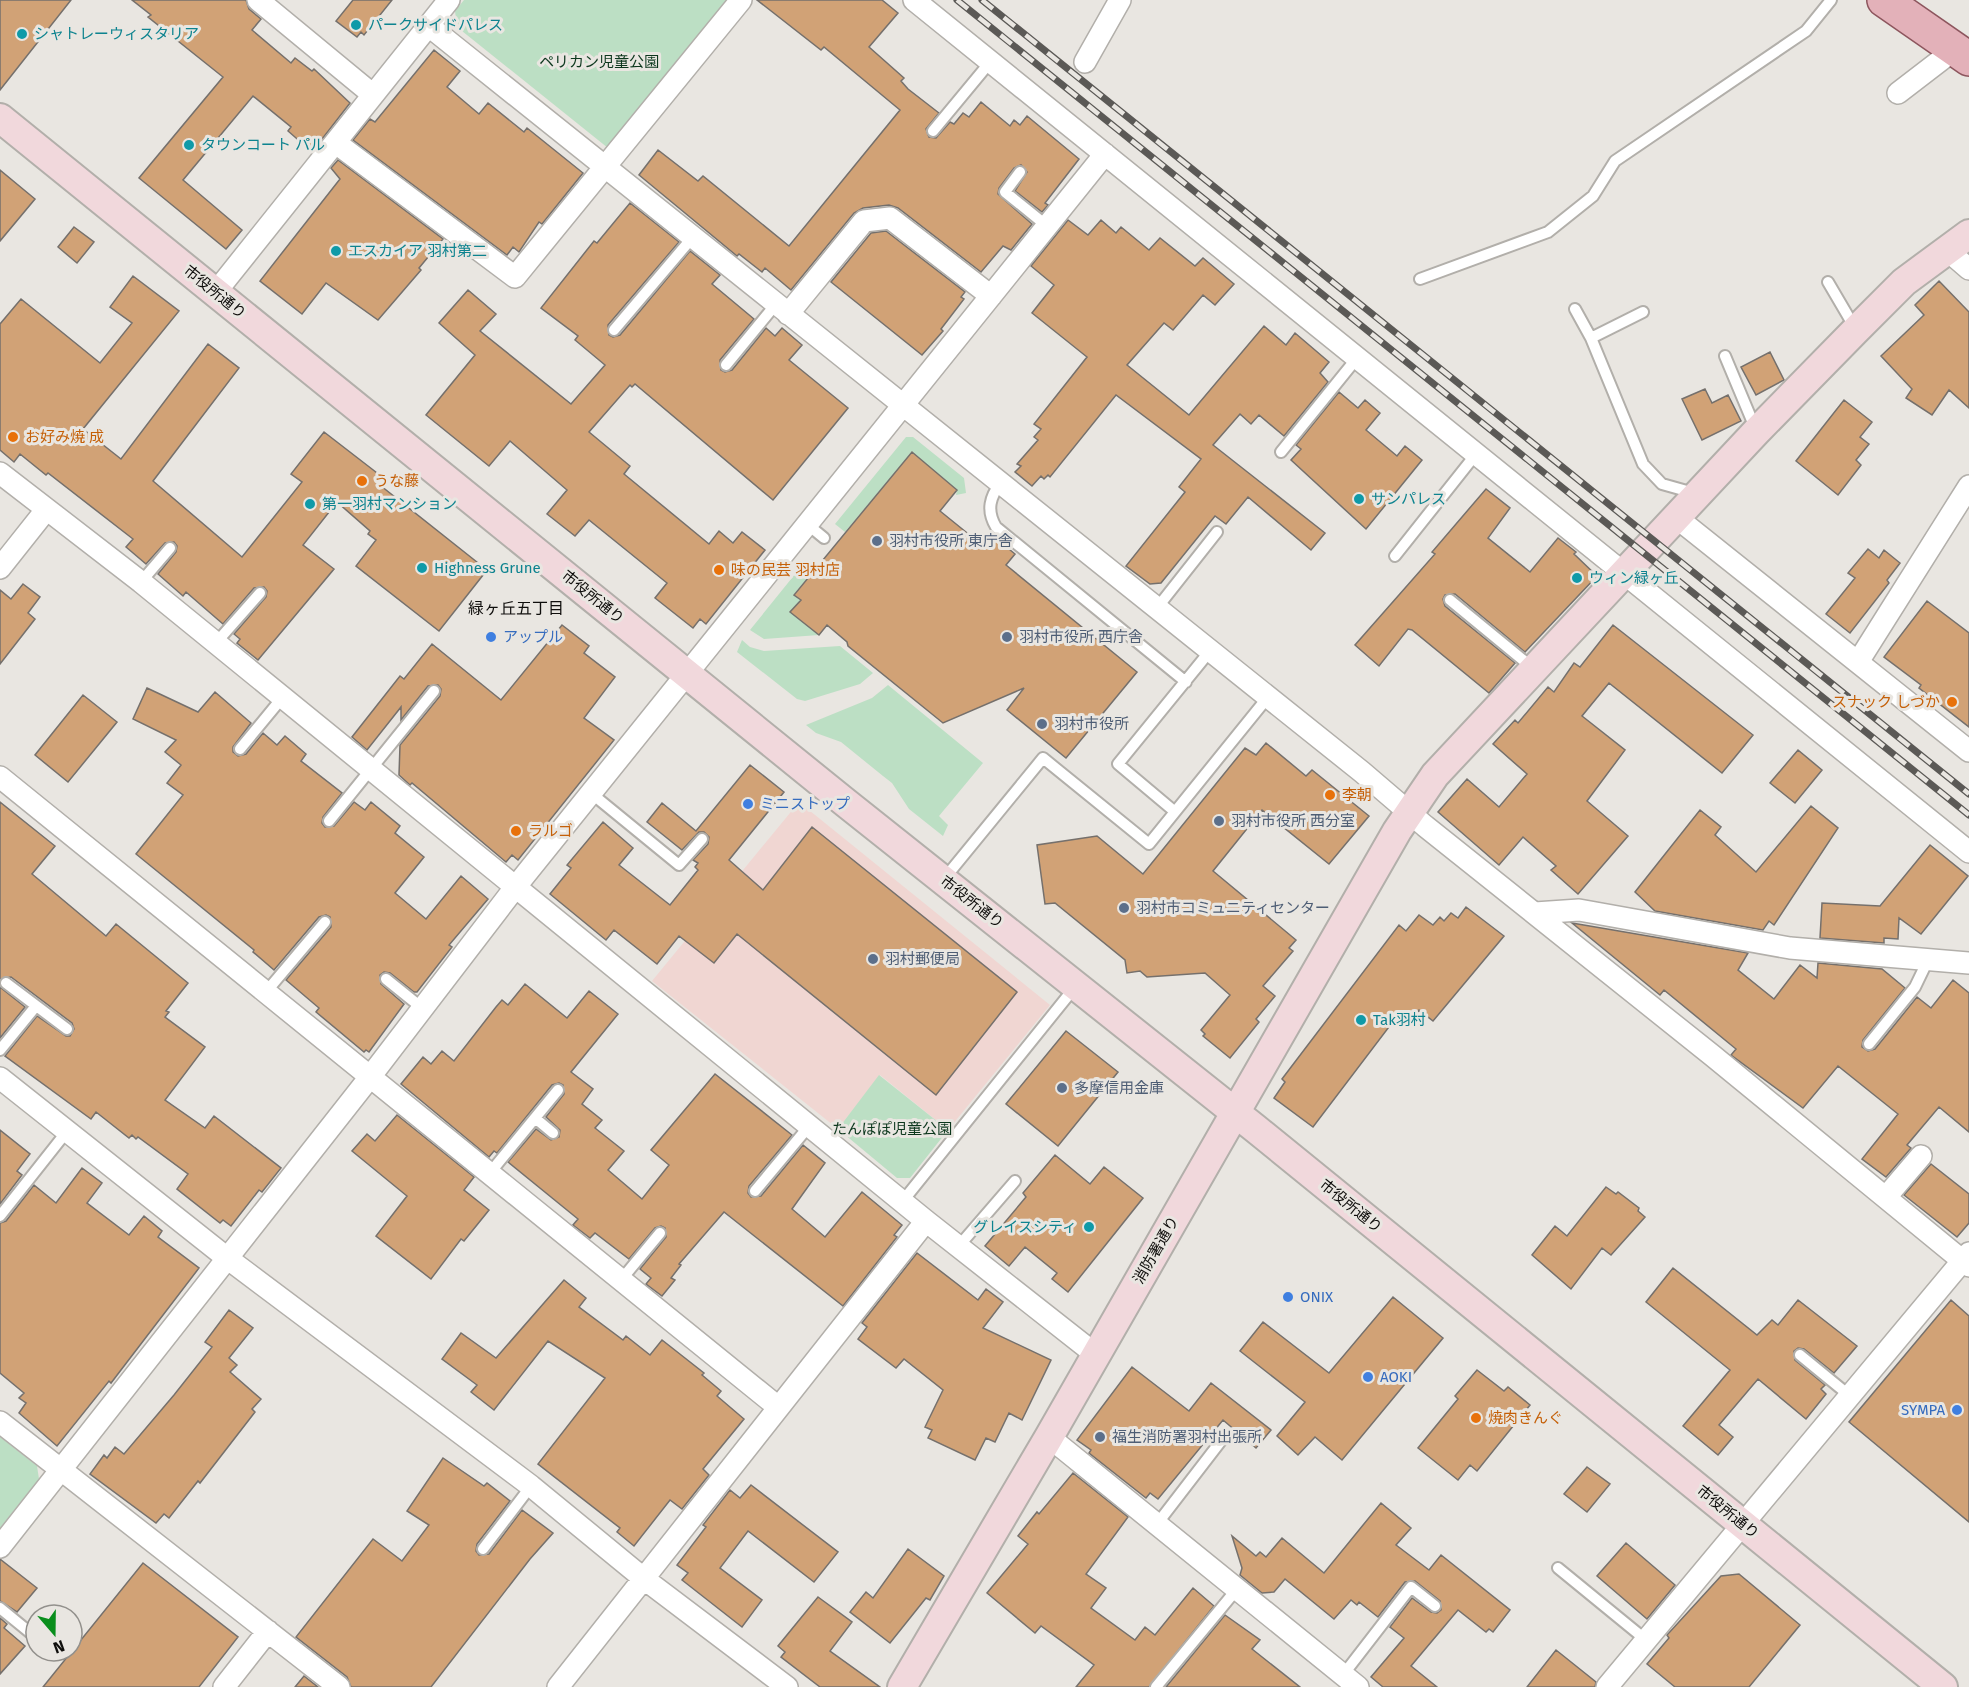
<svg xmlns="http://www.w3.org/2000/svg" width="1969" height="1687" viewBox="0 0 1969 1687" font-family="'Fira Sans','Noto Sans JP',sans-serif">
	<style>
		.commercial { fill: #f0d6d2 }
		.green { fill: #bcdfc4 }
		.building { fill: #d1a276; stroke: #75706c; stroke-width: 1.5 }
		.lines { fill: none; stroke-linecap: round; stroke-linejoin: round }
		.lane-casing { stroke: #b2afaa; stroke-width: 14 }
		.street-casing { stroke: #b2afaa; stroke-width: 24 }
		.secondary-casing { stroke: #b2afaa; stroke-width: 32 }
		.primary-casing { stroke: #8d565e; stroke-width: 36 }
		.lane { stroke: #fff; stroke-width: 10 }
		.street { stroke: #fff; stroke-width: 21 }
		.secondary { stroke: #f1d8dc; stroke-width: 28 }
		.primary { stroke: #e3b1b9; stroke-width: 33 }
		.rail-casing { stroke: #5b5956; stroke-width: 7 }
		.rail { stroke: #e9e6e1; stroke-width: 4.5; stroke-dasharray: 14; stroke-linecap: butt }
		.culture-dot { fill: #0f9aa8; stroke: #e9e6e1; stroke-width: 2 }
		.food-dot { fill: #e8710a; stroke: #e9e6e1; stroke-width: 2 }
		.service-dot { fill: #5c6f8a; stroke: #e9e6e1; stroke-width: 2 }
		.shop-dot { fill: #3f7fe0; stroke: #e9e6e1; stroke-width: 2 }
		.labels { text-anchor: middle; stroke-width: 6; stroke-linejoin: round; paint-order: stroke }
		.culture-label { font-size: 15px; fill: #0d838f; stroke: #e9e6e1; text-anchor: start }
		.park-label { font-size: 15px; fill: #0c371d; stroke: #e9e6e1 }
		.street-label { font-size: 15px; fill: #0f0e0c; stroke: #e9e6e1 }
		.food-label { font-size: 15px; fill: #c56008; stroke: #e9e6e1; text-anchor: start }
		.service-label { font-size: 15px; fill: #4e5e75; stroke: #e9e6e1; text-anchor: start }
		.shop-label { font-size: 15px; fill: #366cbe; stroke: #e9e6e1; text-anchor: start }
		.neighbourhood-label { font-size: 16px; fill: #0f0e0c; stroke: #e9e6e1 }
	</style>
	<rect width="100%" height="100%" fill="#e9e6e1"/>
	<path class="commercial" d="M799 802 1050 1005 948 1130 880 1075 838 1129 652 981Z"/>
	<path class="green" d="M464 0H729L608 148 457 27 455 11Z
		M906 437H913L964 478 966 493 956 495 957 490 911 453 845 532 835 524Z
		M800 568 810 575 794 594 801 600 791 612 819 635 764 639 750 630Z
		M742 640 750 647 764 651 840 646 873 673 860 684 805 701 797 699 737 652Z
		M888 685 983 763 939 816 948 825 943 836 909 809 892 783 883 776 841 742 816 733 806 725 872 698Z
		M879 1075 948 1130 910 1178H897L838 1129Z
		M0 1437 37 1466 39 1479 0 1528Z"/>
	<path class="building" d="M0 0H71L0 90Z
		M132 0H246L249 9 261 19 252 30 291 63 295 58 312 71 314 69 350 103 312 152 288 131 291 127 253 96 183 180 242 230 226 249 139 178 223 77 148 17 151 15Z
		M353 0H392L364 35 361 32 357 37 336 21Z
		M757 0H882L898 13 869 47 904 78 901 81 908 89 939 113 926 129 929 137 936 138 950 122 954 124 963 113 969 117 981 102 1010 126 1014 120 1020 125 1027 116 1079 159 1045 203 1048 205 1042 212 1015 191 1027 172 1021 165 1014 168 999 188 998 194 1032 224 1011 250 1003 246 981 272 898 208 889 205 863 208 854 213 791 290 765 268 762 272 739 254 737 256 639 175 658 150 698 181 703 176 789 246 900 110 824 47 821 50Z
		M434 50 460 71 447 87 479 114 488 103 524 132 527 128 583 173 542 224 539 222 519 252 513 247 507 255 353 140 370 119 375 122Z
		M338 160 443 239 419 268 421 270 378 320 326 283 302 314 260 281 340 179 331 168Z
		M0 170 35 199 0 241Z
		M630 203 679 242 608 325 609 335 613 337 620 335 690 251 720 275 712 284 754 319 720 360 721 370 725 372 732 370 766 328 775 336 782 328 802 345 789 360 848 408 773 500 635 384 632 387 630 385 589 432 630 466 624 474 709 544 719 531 733 543 742 532 765 550 706 624 700 619 693 628 655 598 667 583 589 520 575 536 547 514 567 490 510 441 489 466 426 415 475 355 439 323 468 290 496 314 480 331 571 404 605 365 575 340 578 336 541 308 594 241 597 243Z
		M1068 220 1088 235 1101 220 1116 233 1121 227 1149 250 1160 238 1195 266 1203 258 1234 284 1215 305 1203 295 1173 330 1164 323 1127 365 1189 415 1264 326 1286 345 1295 333 1329 362 1320 373 1328 382 1284 436 1259 415 1251 424 1240 414 1213 445 1325 533 1311 550 1248 497 1226 524 1215 516 1161 583 1150 584 1126 566 1185 492 1179 487 1201 459 1116 395 1050 477 1048 475 1044 479 1041 476 1032 486 1015 472 1021 466 1017 464 1038 440 1034 437 1041 429 1034 424 1087 357 1032 313 1054 285 1031 266Z
		M74 227 94 242 77 263 58 247Z
		M886 231 965 292 961 297 964 299 941 329 943 331 922 355 831 282 871 233Z
		M133 276 179 311 83 429 121 459 208 344 239 368 153 481 242 557 302 482 291 474 324 432 381 476 376 482 487 570 439 631 356 566 376 540 368 534 370 531 337 502 303 545 334 569 258 660 237 643 240 639 234 634 266 597 267 591 264 587 254 588 223 624 186 592 183 596 158 574 176 552 177 546 174 542 165 543 146 564 126 547 133 539 48 473 46 475 20 454 14 462 0 450V324L21 299 100 363 132 323 110 307Z
		M1939 281 1969 312V408L1949 390 1932 415 1906 398 1912 389 1881 356 1924 315 1915 305Z
		M1770 352 1784 380 1756 395 1741 367Z
		M1705 389 1712 403 1728 395 1741 421 1702 440 1682 399Z
		M1339 392 1358 408 1365 400 1380 413 1366 430 1397 456 1405 446 1422 460 1366 529 1291 460 1301 449 1296 445Z
		M1844 400 1872 422 1860 437 1869 444 1856 460 1861 465 1838 495 1796 461Z
		M912 452 957 490 940 511 982 545 991 534 1015 554 1006 565 1137 672 1066 758 1007 710 1024 688 943 723 848 646 847 642 827 625 819 635 790 612 801 600 794 595Z
		M1486 489 1510 508 1488 538 1530 572 1558 538 1576 552 1574 554 1597 576 1525 652 1455 594 1445 595 1443 599 1445 606 1515 663 1489 693 1412 630 1408 629 1379 666 1355 645 1435 554 1432 552Z
		M1868 549 1879 558 1884 550 1900 563 1887 580 1889 583 1850 633 1826 614 1855 578 1848 573Z
		M23 584 40 597 28 613 35 619 0 664V590L11 599Z
		M1927 601 1969 633V727L1919 688 1921 685 1884 657Z
		M562 625 589 646 584 653 615 677 584 718 614 740 518 860 512 855 506 862 412 783 410 785 399 775 400 745 440 696 441 689 438 685 428 686 401 720V707L367 750 352 737 400 676 404 679 432 644 501 700Z
		M1613 625 1753 735 1722 773 1609 683 1582 716 1625 750 1587 801 1628 836 1578 894 1551 870 1556 866 1523 837 1499 865 1438 812 1467 779 1499 807 1527 774 1493 744 1515 720 1518 723 1548 687 1554 692 1574 663 1580 667Z
		M147 688 198 712 215 692 251 723 233 747V752L238 756 246 754 263 733 277 745 285 736 306 754 301 761 342 793 323 817 322 823 325 827 334 826 354 802 365 810 371 802 400 826 395 833 424 857 395 893 426 919 461 876 488 899 449 945 452 947 417 992H414L390 973 384 972 380 975 381 984 404 1004 369 1052 366 1050 364 1052 316 1012 319 1008 286 980 331 927 330 917 326 915 319 917 274 970 253 952 254 950 136 854 183 795 167 783 181 765 165 752 176 740 133 719Z
		M83 695 117 722 68 782 35 755Z
		M1266 743 1306 776 1312 770 1369 816 1329 864 1262 810 1213 871 1296 940 1289 948 1293 951 1263 986 1275 996 1256 1019 1259 1022 1230 1058 1203 1036 1205 1034 1201 1030 1230 995 1205 973 1147 977 1140 971 1127 973 1125 960 1055 903 1045 904 1037 845 1097 836 1143 874 1245 748 1256 755Z
		M1798 750 1822 770 1795 803 1770 783Z
		M750 765 784 792 729 860 763 890 812 827 1017 992 936 1095 737 934 714 963 679 936 657 964 614 930 606 940 550 894 571 868 567 865 603 822 633 848 619 865 670 905 698 870 695 867 698 863 693 860 708 844 709 837 704 832H699L682 850 647 822 662 803 696 831Z
		M0 802 55 846 32 874 106 936 116 924 188 983 166 1011 169 1012 165 1017 205 1047 165 1100 205 1128 214 1116 281 1168 262 1192 259 1190 231 1226 223 1220 220 1223 177 1189 188 1174 138 1137 136 1139 132 1135 129 1138 96 1112 91 1119 5 1056 37 1016 66 1036H70L74 1029 72 1023 11 977 0 979Z
		M1811 806 1838 828 1774 925 1769 921 1763 930 1655 911 1635 892 1700 810 1721 827 1715 835 1756 872Z
		M1930 845 1968 876 1921 934 1899 918 1898 939 1884 938V943L1820 938 1822 903 1880 906Z
		M1466 907 1504 936 1433 1021 1419 1010 1409 1024 1398 1015 1313 1127 1274 1098 1285 1082 1282 1079 1399 925 1406 931 1419 915 1433 925 1440 917 1444 921 1451 913 1458 918Z
		M1572 923 1748 953 1738 970 1774 999 1800 965 1817 978 1818 963 1882 969 1905 988 1863 1040 1862 1047 1868 1051 1875 1049 1917 997 1931 1008 1953 980 1969 993V1132L1939 1107 1907 1145 1911 1148 1886 1177 1862 1159 1898 1114 1838 1066 1803 1108 1731 1055 1736 1049 1664 990 1660 995Z
		M525 984 567 1018 589 991 618 1014 571 1072 593 1089 582 1104 602 1120 595 1128 624 1151 608 1170 642 1199 669 1165 651 1150 715 1074 792 1135 749 1186 748 1193 751 1197 761 1196 803 1145 825 1163 792 1209 825 1237 862 1192 902 1225 894 1235 897 1237 843 1306 724 1212 679 1264 681 1265 671 1278 675 1280 662 1296 646 1284 651 1278 640 1269 666 1237 665 1228 661 1226 655 1228 629 1259 595 1233 590 1238 573 1225 578 1219 508 1162 536 1129 551 1140 559 1137 560 1130 546 1117 564 1094 563 1085 559 1083 552 1085 497 1153 494 1151 489 1157 401 1084 423 1057 431 1064 442 1051 454 1061 496 1007 502 1000 508 1005Z
		M0 987 25 1007 0 1038Z
		M1066 1031 1118 1072 1058 1146 1006 1104Z
		M397 1115 474 1177 464 1190 489 1210 464 1241 461 1239 431 1279 376 1236 407 1196 352 1151 367 1134 375 1141Z
		M0 1130 30 1154 17 1171 22 1175 0 1204Z
		M1055 1155 1090 1184 1104 1167 1143 1198 1068 1292 1052 1279 1057 1273 1025 1247 1009 1266 985 1246 1026 1197 1023 1193Z
		M1931 1164 1969 1194V1223L1957 1237 1904 1195Z
		M82 1168 102 1183 87 1203 129 1235 144 1216 162 1231 158 1237 199 1268 111 1383 109 1381 57 1446 19 1413 26 1403 19 1398 24 1393 0 1373V1223L6 1221 34 1185 56 1203Z
		M1606 1187 1616 1194 1618 1192 1639 1208 1638 1211 1645 1217 1611 1255 1602 1248 1571 1289 1532 1255 1555 1226 1567 1236Z
		M917 1253 978 1300 986 1289 1003 1302 983 1328 1051 1360 1022 1420 1009 1413 995 1442 986 1438 975 1460 928 1438 932 1430 925 1427 943 1390 904 1359 896 1368 858 1339 867 1327 862 1323Z
		M1673 1268 1757 1335 1772 1320 1778 1325 1798 1300 1857 1346 1834 1373 1804 1349 1798 1348 1794 1351 1795 1360 1825 1385 1821 1389 1826 1394 1806 1419 1758 1379 1719 1425 1733 1437 1718 1455 1683 1426 1730 1370 1646 1302Z
		M564 1280 586 1298 579 1307 623 1340 626 1336 650 1355 662 1340 704 1373 702 1375 721 1391 717 1396 744 1419 703 1469 709 1475 682 1509 670 1500 634 1546 617 1532 620 1528 538 1464 605 1378 548 1341 494 1410 471 1392 477 1385 442 1359 461 1333 496 1358Z
		M1393 1297 1443 1338 1342 1460 1315 1437 1298 1455 1277 1436 1305 1402 1240 1351 1263 1322 1329 1373Z
		M1951 1300 1969 1316V1522L1849 1422Z
		M229 1310 253 1328 229 1358 237 1365 230 1372 261 1399 252 1409 255 1412 200 1483 198 1481 169 1518 164 1514 156 1523 90 1474 104 1455 107 1458 115 1447 124 1454 174 1395 212 1347 205 1342Z
		M1132 1367 1189 1411 1211 1383 1271 1430 1256 1448 1223 1420 1158 1499 1150 1493 1146 1498 1089 1453 1091 1450 1077 1440Z
		M1477 1370 1504 1391 1508 1387 1530 1405 1477 1471 1470 1465 1458 1480 1418 1448 1458 1399 1455 1396Z
		M443 1458 484 1486 487 1483 510 1501 477 1544 476 1551 479 1555 489 1554 522 1510 553 1533 530 1559 431 1687H351L347 1677 296 1637 373 1539 402 1561 429 1525 407 1511Z
		M1587 1467 1610 1484 1587 1512 1564 1494Z
		M1073 1473 1128 1517 1086 1574 1106 1588 1091 1608 1135 1640 1145 1627 1155 1635 1193 1588 1214 1606 1149 1687H1076L1094 1665 1041 1626 1035 1633 987 1593 1028 1544 1018 1536 1037 1512 1039 1514Z
		M751 1485 838 1552 814 1582 748 1531 720 1568 762 1600 742 1627 682 1580 688 1573 677 1565 706 1527 703 1525 730 1490 740 1498Z
		M1381 1503 1411 1528 1396 1545 1429 1570 1441 1555 1510 1610 1493 1632 1489 1629 1486 1632 1458 1610 1411 1666 1437 1687H1383L1371 1677 1404 1638 1390 1627 1412 1598 1431 1612 1437 1613 1441 1610 1440 1601 1415 1581 1405 1582 1378 1617 1359 1602 1357 1605 1351 1600 1334 1619 1285 1579 1274 1592 1262 1593 1240 1575 1242 1568 1232 1536 1256 1556 1260 1552 1266 1557 1282 1538 1324 1573Z
		M1626 1543 1675 1585 1647 1619 1597 1576Z
		M908 1549 944 1576 930 1600 926 1598 890 1643 850 1612 866 1592 873 1598Z
		M0 1559 37 1588 17 1612 0 1601Z
		M143 1563 238 1637 199 1687H43Z
		M1739 1574 1800 1625 1749 1687H1675L1647 1664 1669 1638 1667 1635 1721 1576Z
		M818 1597 852 1622 830 1651 880 1687H820L781 1657 785 1652 778 1646Z
		M1225 1615 1260 1640 1252 1649 1300 1687H1166Z
		M0 1618 7 1624 4 1628 25 1646 0 1674Z
		M1556 1650 1596 1682 1595 1687H1527Z
		M304 1676 318 1687H295Z"/>
	<g class="lines">
		<defs>
			<path id="lane" d="M933 131 991 61
				M1020 172 1005 192 1047 226
				M1420 279 1548 232 1593 196 1615 161 1806 31 1831 0
				M1828 282 1855 328
				M1575 309 1591 338 1643 464 1662 484 1694 493
				M614 330 692 238
				M1591 338 1643 312
				M1725 356 1756 430
				M726 365 776 304
				M1281 452 1357 358
				M1001 482C990 497 986 510 996 527L1186 682
				M807 524 824 538
				M1395 556 1476 454
				M141 582 170 548
				M1450 600 1534 669
				M1157 608 1217 532
				M215 644 260 593
				M240 749 282 698
				M591 793 679 865 702 839
				M1174 811 1118 764 1210 651
				M329 821 434 691
				M944 879 1043 758 1149 844 1268 697
				M386 979 422 1008
				M6 983 67 1029
				M266 992 325 922
				M1869 1044 1915 987 1928 960
				M0 1050 36 1006
				M535 1118 553 1133
				M489 1174 558 1090
				M755 1191 810 1125
				M902 1202 1075 987
				M0 1216 68 1130
				M958 1247 1015 1181
				M621 1280 660 1233
				M1800 1355 1850 1396
				M1157 1524 1224 1437
				M483 1549 531 1486
				M1558 1568 1646 1640
				M0 1608 33 1635
				M1343 1675 1411 1587 1435 1606
				M1156 1687 1237 1589"/>
			<path id="street" d="M258 0 372 94
				M914 0 1969 852
				M429 26 1362 772 1425 826 1713 1056 1969 1266
				M1085 62 1120 0
				M1898 93 1954 50
				M336 143 515 277 741 0
				M1947 250 1969 269
				M215 293 449 0
				M788 314 864 221 890 218 991 296
				M0 473 141 582 926 1221 1095 1354
				M1677 518 1969 751
				M0 568 46 510
				M1858 662 1969 486
				M0 777 778 1407
				M1535 913 1579 910 1790 948 1969 963
				M0 1078 227 1258 531 1486 643 1578 787 1687
				M1886 1197 1921 1156
				M0 1422 339 1687
				M1049 1437 1358 1687
				M0 1547 370 1077 517 885 1105 154
				M224 1687 268 1631
				M558 1687 926 1221
				M1607 1687 1969 1253"/>
			<path id="secondary" d="M0 118 846 803 1256 1129 1943 1687
				M902 1687 1049 1437 1397 831 1435 775 1756 432 1856 330 1904 282 1969 234"/>
			<path id="primary" d="M1884 0 1969 59"/>
		</defs>
		<use href="#lane" class="lane-casing"/>
		<use href="#street" class="street-casing"/>
		<use href="#secondary" class="secondary-casing"/>
		<use href="#primary" class="primary-casing"/>
		<use href="#lane" class="lane"/>
		<use href="#street" class="street"/>
		<use href="#secondary" class="secondary"/>
		<use href="#primary" class="primary"/>
		<defs>
			<path id="rail" d="M957 0 1969 815
				M982 0 1969 794"/>
		</defs>
		<use href="#rail" class="rail-casing"/>
		<use href="#rail" class="rail"/>
	</g>
	<g class="culture-dot">
		<circle cx="356" cy="25" r="6"/>
		<circle cx="22" cy="34" r="6"/>
		<circle cx="189" cy="145" r="6"/>
		<circle cx="336" cy="251" r="6"/>
		<circle cx="1359" cy="499" r="6"/>
		<circle cx="310" cy="504" r="6"/>
		<circle cx="422" cy="568" r="6"/>
		<circle cx="1577" cy="578" r="6"/>
		<circle cx="1361" cy="1020" r="6"/>
		<circle cx="1089" cy="1227" r="6"/>
	</g>
	<g class="food-dot">
		<circle cx="13" cy="437" r="6"/>
		<circle cx="362" cy="481" r="6"/>
		<circle cx="719" cy="570" r="6"/>
		<circle cx="1952" cy="702" r="6"/>
		<circle cx="1330" cy="795" r="6"/>
		<circle cx="516" cy="831" r="6"/>
		<circle cx="1476" cy="1418" r="6"/>
	</g>
	<g class="service-dot">
		<circle cx="877" cy="541" r="6"/>
		<circle cx="1007" cy="637" r="6"/>
		<circle cx="1042" cy="724" r="6"/>
		<circle cx="1219" cy="821" r="6"/>
		<circle cx="1124" cy="908" r="6"/>
		<circle cx="873" cy="959" r="6"/>
		<circle cx="1062" cy="1088" r="6"/>
		<circle cx="1100" cy="1437" r="6"/>
	</g>
	<g class="shop-dot">
		<circle cx="491" cy="637" r="6"/>
		<circle cx="748" cy="804" r="6"/>
		<circle cx="1288" cy="1297" r="6"/>
		<circle cx="1368" cy="1377" r="6"/>
		<circle cx="1957" cy="1410" r="6"/>
	</g>
	<g class="labels">
		<g class="culture-label">
			<text x="368" y="30">パークサイドパレス</text>
			<text x="34" y="39">シャトレーウィスタリア</text>
			<text x="201" y="150">タウンコート パル</text>
			<text x="348" y="256">エスカイア 羽村第二</text>
			<text x="1371" y="504">サンパレス</text>
			<text x="322" y="509">第一羽村マンション</text>
			<text x="434" y="573">Highness Grune</text>
			<text x="1589" y="583">ウィン緑ヶ丘</text>
			<text x="1373" y="1025">Tak羽村</text>
			<text x="1077" y="1232" text-anchor="end">グレイスシティ</text>
		</g>
		<g class="park-label">
			<text x="599" y="67">ペリカン児童公園</text>
			<text x="892" y="1134">たんぽぽ児童公園</text>
		</g>
		<g class="street-label">
			<text transform="translate(215 292) rotate(39)" y="5">市役所通り</text>
			<text transform="translate(593 597) rotate(39)" y="5">市役所通り</text>
			<text transform="translate(972 902) rotate(38)" y="5">市役所通り</text>
			<text transform="translate(1351 1206) rotate(39)" y="5">市役所通り</text>
			<text transform="translate(1156 1250) rotate(-60)" y="5">消防署通り</text>
			<text transform="translate(1728 1512) rotate(39)" y="5">市役所通り</text>
		</g>
		<g class="food-label">
			<text x="25" y="442">お好み焼 成</text>
			<text x="374" y="486">うな藤</text>
			<text x="731" y="575">味の民芸 羽村店</text>
			<text x="1940" y="707" text-anchor="end">スナック しづか</text>
			<text x="1342" y="800">李朝</text>
			<text x="528" y="836">ラルゴ</text>
			<text x="1488" y="1423">焼肉きんぐ</text>
		</g>
		<g class="service-label">
			<text x="889" y="546">羽村市役所 東庁舎</text>
			<text x="1019" y="642">羽村市役所 西庁舎</text>
			<text x="1054" y="729">羽村市役所</text>
			<text x="1231" y="826">羽村市役所 西分室</text>
			<text x="1136" y="913">羽村市コミュニティセンター</text>
			<text x="885" y="964">羽村郵便局</text>
			<text x="1074" y="1093">多摩信用金庫</text>
			<text x="1112" y="1442">福生消防署羽村出張所</text>
		</g>
		<g class="shop-label">
			<text x="503" y="642">アップル</text>
			<text x="760" y="809">ミニストップ</text>
			<text x="1300" y="1302">ONIX</text>
			<text x="1380" y="1382">AOKI</text>
			<text x="1945" y="1415" text-anchor="end">SYMPA</text>
		</g>
		<g class="neighbourhood-label">
			<text x="516" y="614">緑ヶ丘五丁目</text>
		</g>
	</g>
	<g transform="translate(54 1633) rotate(160)"><circle r="28" fill="#e9e6e1" stroke="#92908c" stroke-width="1.5"/>
	<path d="M0-4.5L10 22L0 15L-10 22Z" fill="#098e1c"/>
	<text y="-9" font-size="16" font-weight="bold" text-anchor="middle" fill="#0f0e0c">N</text>
	</g>
</svg>
